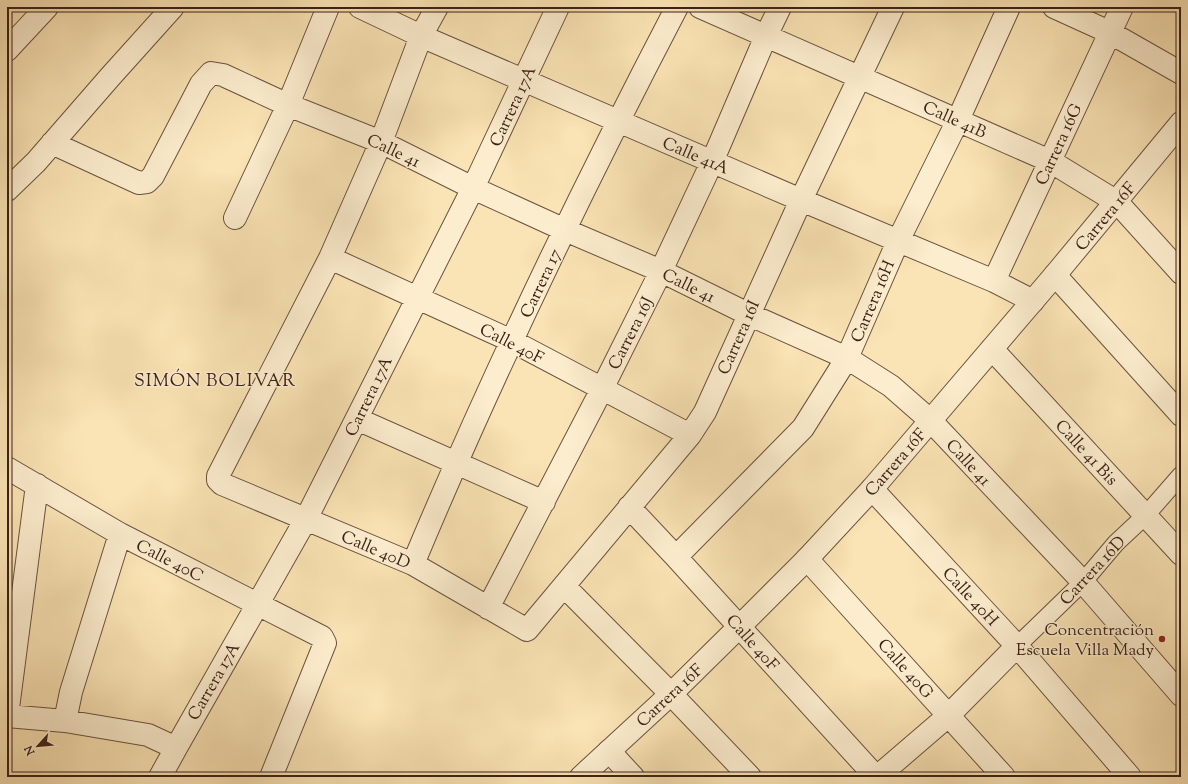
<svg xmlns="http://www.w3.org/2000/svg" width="1188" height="784" viewBox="0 0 1188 784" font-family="'Sorts Mill Goudy',serif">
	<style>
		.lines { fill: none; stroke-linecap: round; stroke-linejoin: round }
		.pedestrian-casing { stroke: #6a523f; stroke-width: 19 }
		.minor-casing { stroke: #6a523f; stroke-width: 24 }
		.tertiary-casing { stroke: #6a523f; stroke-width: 24 }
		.pedestrian { stroke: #fcedce; stroke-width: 17 }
		.minor { stroke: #fcedce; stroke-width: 22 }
		.tertiary { stroke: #fcedce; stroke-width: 22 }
		.poi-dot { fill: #8f2418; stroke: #fcedce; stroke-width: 1.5 }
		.labels { text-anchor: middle; stroke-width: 3; stroke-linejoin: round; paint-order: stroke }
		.street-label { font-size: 17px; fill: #3a2118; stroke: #fcedce }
		.poi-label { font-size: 17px; fill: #3a2118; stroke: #fcedce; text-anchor: end }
		.neighbourhood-label { font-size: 18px; letter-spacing: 1px; fill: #3a2118; stroke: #fcedce }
	</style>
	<rect width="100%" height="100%" fill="#fae3b4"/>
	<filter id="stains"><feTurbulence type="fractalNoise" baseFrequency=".005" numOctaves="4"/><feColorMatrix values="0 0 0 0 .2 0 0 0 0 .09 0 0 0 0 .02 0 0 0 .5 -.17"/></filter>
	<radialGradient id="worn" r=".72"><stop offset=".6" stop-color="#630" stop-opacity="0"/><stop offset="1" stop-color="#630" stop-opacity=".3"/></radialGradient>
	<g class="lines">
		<defs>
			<path id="pedestrian" d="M1017 646 1083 582 1116 543 1146 515 1181 475"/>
			<path id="minor" d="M360 7 421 36 801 200 994 281 1033 301
				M437 7 421 36 381 142 330 258 218 476V480L222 484 413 564 527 630 690 435 705 412 801 200 893 7
				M700 7 1050 161 1117 202 1181 273
				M1054 7 1109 32 1181 73
				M7 50 47 7
				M52 143 139 183 147 182 153 176 201 84 211 73 223 75 288 105 381 142 473 188 565 230 661 271 748 314 847 358 891 386 931 421 1083 582 1181 695
				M7 190 36 162 110 77 173 7
				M235 218 288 105 328 7
				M330 258 512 341 690 435
				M1055 275 1181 415
				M994 281 1122 7
				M992 349 1181 554
				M357 419 544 502
				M7 468 120 534 322 637 325 643 321 653 271 777
				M872 489 1017 646 1130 777
				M629 507 676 557 876 777
				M676 557 803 428 847 358 898 241 958 120 1009 7
				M807 559 1004 777
				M413 564C492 375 582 189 677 7
				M565 587 671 694 750 777
				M488 608 602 389 661 271 712 162 766 36 780 7
				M7 716 37 485
				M7 716 65 721 148 735 176 748
				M65 721 71 692 120 534
				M609 751 633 777
				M160 777 176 748 306 519 473 188 558 7
				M877 777 948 716 1017 646"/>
			<path id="tertiary" d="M581 777 671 694 739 627 807 559 872 489 1055 275 1181 123"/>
		</defs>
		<use href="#pedestrian" class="pedestrian-casing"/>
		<use href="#minor" class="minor-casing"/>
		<use href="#tertiary" class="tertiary-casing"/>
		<use href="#pedestrian" class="pedestrian"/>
		<use href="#minor" class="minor"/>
		<use href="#tertiary" class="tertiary"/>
	</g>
	<circle class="poi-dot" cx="1162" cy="639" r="4"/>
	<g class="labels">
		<g class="street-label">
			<text transform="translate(512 106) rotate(-65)" y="6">Carrera 17A</text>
			<text transform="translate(955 119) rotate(24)" y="6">Calle 41B</text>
			<text transform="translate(1058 144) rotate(-65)" y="6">Carrera 16G</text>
			<text transform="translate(394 150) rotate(25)" y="6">Calle 41</text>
			<text transform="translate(696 155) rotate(23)" y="6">Calle 41A</text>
			<text transform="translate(1105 216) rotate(-50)" y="6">Carrera 16F</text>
			<text transform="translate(540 283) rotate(-65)" y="6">Carrera 17</text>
			<text transform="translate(689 285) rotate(26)" y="6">Calle 41</text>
			<text transform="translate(872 301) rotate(-67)" y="6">Carrera 16H</text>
			<text transform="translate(630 333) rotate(-63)" y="6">Carrera 16J</text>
			<text transform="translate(738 337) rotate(-66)" y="6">Carrera 16I</text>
			<text transform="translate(512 343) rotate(27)" y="6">Calle 40F</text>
			<text transform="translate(368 396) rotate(-64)" y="6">Carrera 17A</text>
			<text transform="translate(1087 452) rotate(47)" y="6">Calle 41 Bis</text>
			<text transform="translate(895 462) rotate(-49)" y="6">Carrera 16F</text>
			<text transform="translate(969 462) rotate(47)" y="6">Calle 41</text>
			<text transform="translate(376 549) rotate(23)" y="6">Calle 40D</text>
			<text transform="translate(170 560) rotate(27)" y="6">Calle 40C</text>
			<text transform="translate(1092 570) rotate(-47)" y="6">Carrera 16D</text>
			<text transform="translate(971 596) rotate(47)" y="6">Calle 40H</text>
			<text transform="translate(753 642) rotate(48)" y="6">Calle 40F</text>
			<text transform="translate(906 668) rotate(48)" y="6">Calle 40G</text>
			<text transform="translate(213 681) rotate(-60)" y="6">Carrera 17A</text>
			<text transform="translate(669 695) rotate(-43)" y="6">Carrera 16F</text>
		</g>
		<g class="poi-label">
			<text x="1154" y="635">Concentración<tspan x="1154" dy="20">Escuela Villa Mady</tspan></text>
		</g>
		<g class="neighbourhood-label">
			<text x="215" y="386">SIMÓN BOLIVAR</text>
		</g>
	</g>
	<rect width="1188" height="784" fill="none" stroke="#fae3b4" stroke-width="24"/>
	<rect x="8" y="8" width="1172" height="768" fill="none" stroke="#3a2118" stroke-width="2"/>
	<rect x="12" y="12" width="1164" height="760" fill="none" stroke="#3a2118"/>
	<g transform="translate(38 746) rotate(243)" stroke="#fcedce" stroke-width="3" paint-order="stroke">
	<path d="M0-3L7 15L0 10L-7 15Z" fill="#3a2118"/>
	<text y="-6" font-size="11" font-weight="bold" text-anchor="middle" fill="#3a2118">N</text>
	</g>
	<rect width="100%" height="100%" filter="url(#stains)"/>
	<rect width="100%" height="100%" fill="url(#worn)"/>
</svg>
